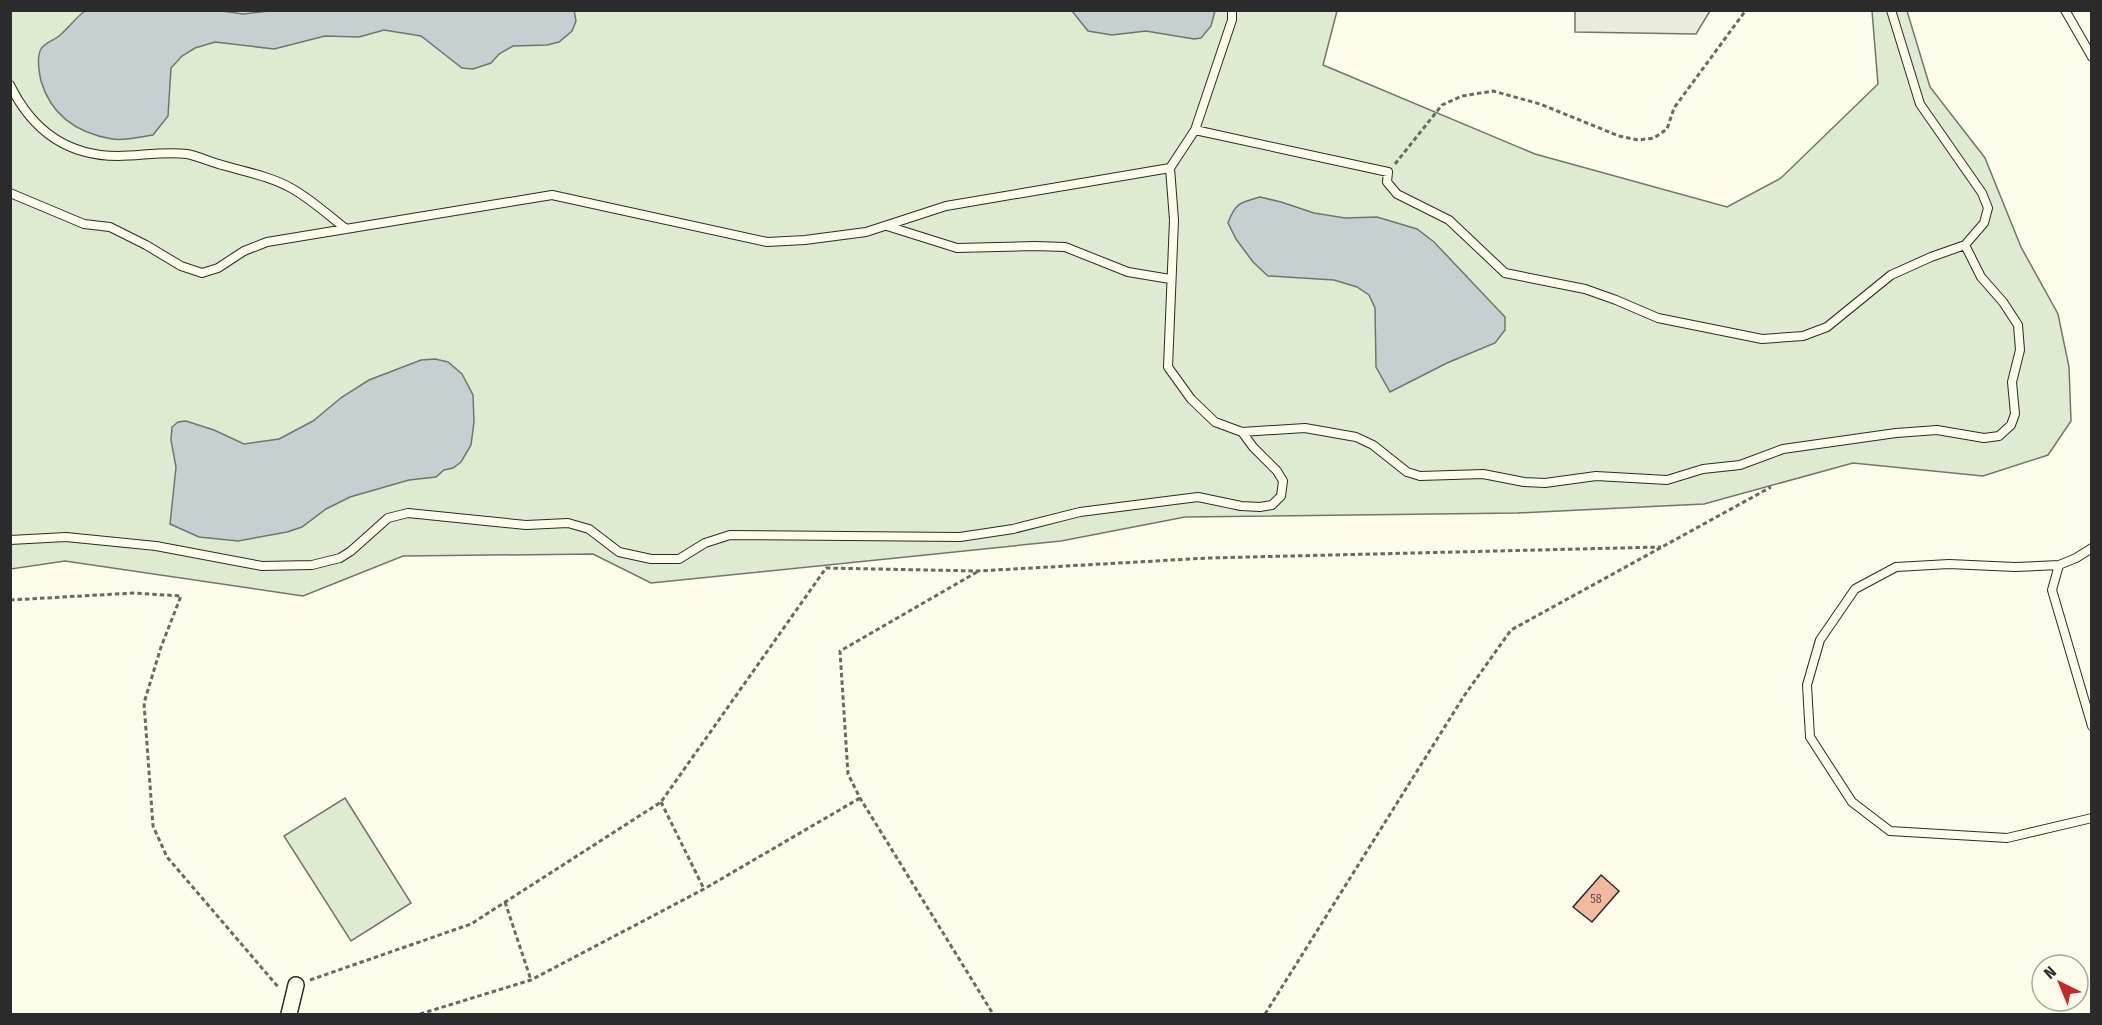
<svg xmlns="http://www.w3.org/2000/svg" width="2102" height="1025" viewBox="0 0 2102 1025" font-family="'Fira Sans Condensed',sans-serif">
	<style>
		.green { fill: #deebd1; stroke: #74746e; stroke-width: 1.5 }
		.parking { fill: #eceadb; stroke: #74746e; stroke-width: 1.5 }
		.water { fill: #c7d0d0; stroke: #74746e; stroke-width: 1.5 }
		.building { fill: #f2b8a0; stroke: #2b2b2b; stroke-width: 1.5 }
		.lines { fill: none; stroke-linecap: round; stroke-linejoin: round }
		.service-casing { stroke: #2b2b2b; stroke-width: 10 }
		.minor-casing { stroke: #2b2b2b; stroke-width: 18 }
		.path { stroke: #6a6964; stroke-width: 3; stroke-dasharray: 4.5 3; stroke-linecap: butt }
		.service { stroke: #fdfbea; stroke-width: 8 }
		.minor { stroke: #fdfbea; stroke-width: 15 }
		.labels { text-anchor: middle; stroke-width: 4.5; stroke-linejoin: round; paint-order: stroke }
		.number-label { font-size: 12px; fill: #5d4e48 }
	</style>
	<rect width="100%" height="100%" fill="#fdfbea"/>
	<path class="green" d="M10 11H1337L1323 65 1535 154 1727 207 1781 178 1878 84 1872 11H1907L1930 87 1985 158 2021 247 2058 314 2069 367 2071 421 2048 455 1983 476 1853 463 1704 504 1517 513 1185 517 1061 541 651 583 593 554 403 556 303 596 65 561 11 569Z
		M345 798 411 903 351 941 284 836Z"/>
	<path class="parking" d="M1575 11V10L1710 11 1696 34 1575 32Z"/>
	<path class="water" d="M215 10 243 14 277 10H574L576 21 572 31 559 42 547 45 513 46 499 54 491 63 473 69 462 68 421 36 384 30 359 37 325 36 274 49 215 42 195 48 182 56 171 68 168 116 153 135C140 137 124 141 112 139 77 133 51 115 41 81 39 72 36 58 41 49 45 42 53 41 59 36 69 28 75 18 85 11Z
		M1072 11H1215L1211 26 1201 38 1194 39 1146 31 1112 35 1088 31Z
		M1260 197 1281 202 1314 213 1345 218 1377 217 1417 229 1434 242 1505 317V330L1495 343 1447 363 1390 392 1376 367 1375 308 1369 295 1357 287 1334 280 1268 276 1253 262 1236 239 1228 223C1235 203 1241 202 1260 197Z
		M435 359 448 362 462 374 473 395 474 422 471 445 461 462 453 468 444 470 436 477 409 480 350 497 326 509 302 527 287 532 238 541 199 537 170 524 176 467 171 440 172 427 178 422 186 421 214 430 244 444 279 439 313 421 342 397 369 380 421 360Z"/>
	<path class="building" d="M1601 875 1619 891 1592 922 1573 907Z"/>
	<g class="lines">
		<defs>
			<path id="service" d="M2065 10 2092 57
				M10 85C32 130 66 156 118 156 140 156 164 151 187 154 198 156 210 162 222 165 245 172 270 176 291 188 311 199 328 215 346 229
				M1195 130 1388 172 1387 182 1397 194 1449 220 1505 273 1585 289 1616 300 1658 318 1762 339 1803 336 1827 327 1891 275 1931 257 1965 245 1984 223 1988 208 1982 193 1920 104 1891 10
				M1170 168 1174 220 1168 367 1191 399 1215 422 1242 432 1305 428 1356 437 1373 445 1407 472 1420 476 1483 474 1524 482 1545 483 1596 476 1667 480 1703 469 1740 465 1783 449 1896 433 1937 430 1984 438 1999 436 2011 425 2015 414 2012 382 2020 350 2018 325 2003 302 1981 277 1965 245
				M10 193 84 224 110 227 146 245 181 266 202 273 218 268 244 251 267 242 552 195 767 242 805 240 866 232 946 206 1170 168 1195 130 1232 20V10
				M887 226 957 248 1035 246 1065 247 1128 272 1170 279
				M10 540 66 537 156 546 262 566 312 565 340 558 351 551 388 518 408 513 526 525 568 523 589 529 619 552 651 559H679L705 543 730 535 960 537 1013 529 1080 512 1198 497 1241 506 1260 507 1272 505 1281 496 1283 481 1277 471 1253 447 1242 432
				M2092 548 2076 558 2059 565 2015 567 1949 564 1896 567 1855 589 1820 640 1807 685 1810 737 1852 802 1890 831 2007 838 2092 818
				M2059 565 2052 590 2092 726"/>
			<path id="minor" d="M289 1014 296 985"/>
		</defs>
		<use href="#service" class="service-casing"/>
		<use href="#minor" class="minor-casing"/>
		<path class="path" d="M1395 164 1442 105 1462 96 1493 91 1540 104 1619 136 1638 140 1654 138 1667 129 1674 108 1746 10
			M977 572 840 651 848 774 860 798 993 1014
			M10 600 134 593 181 596 161 647 144 703 153 826 167 857 279 988
			M661 802 704 889
			M505 902 531 980
			M310 980 471 924 661 802 826 568 978 571 1208 558 1661 547
			M420 1014 531 980 704 889 860 798
			M1265 1014 1464 696 1511 630 1771 487"/>
		<use href="#service" class="service"/>
		<use href="#minor" class="minor"/>
	</g>
	<g class="labels">
		<g class="number-label">
			<text x="1596" y="903">58</text>
		</g>
	</g>
	<rect width="2102" height="1025" fill="none" stroke="#2b2b2b" stroke-width="24"/>
	<g transform="translate(2060 983) rotate(317)"><circle r="28" fill="#fdfbea" stroke="#a9a89e" stroke-width="1.5"/>
	<path d="M0-4.5L10 22L0 15L-10 22Z" fill="#c62828"/>
	<text y="-9" font-size="16" font-weight="bold" text-anchor="middle" fill="#2b2b2b">N</text>
	</g>
</svg>
